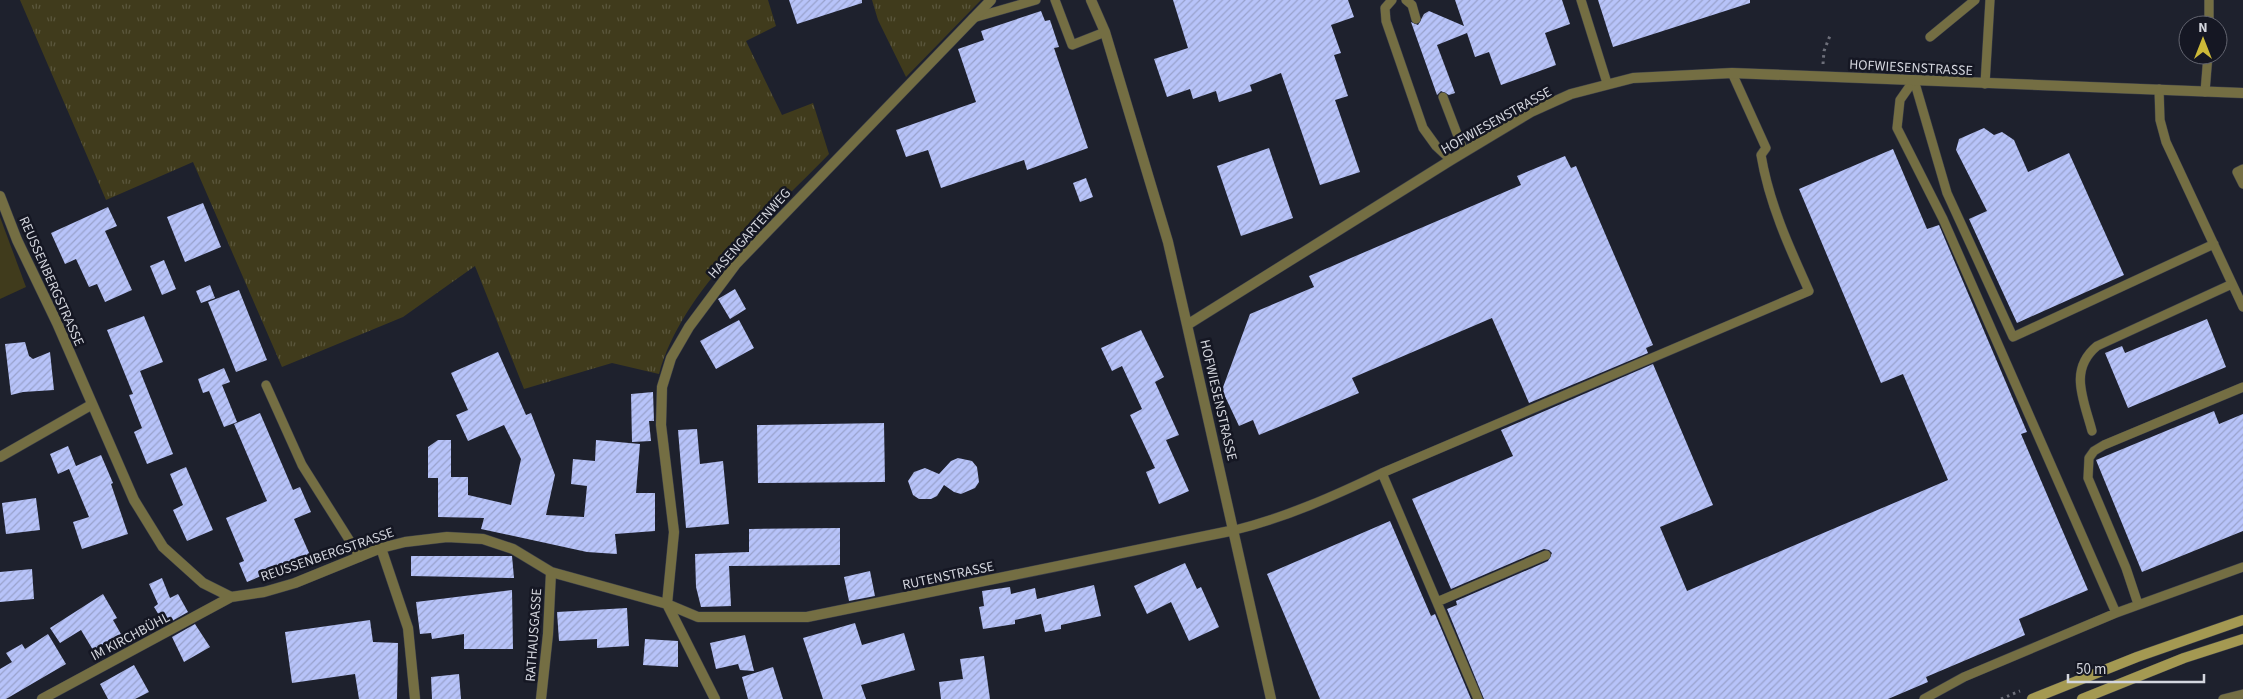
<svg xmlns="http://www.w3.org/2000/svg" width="2243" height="699" viewBox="0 0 2243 699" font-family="'Source Sans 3',sans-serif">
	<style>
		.grass { fill: url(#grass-tufts) }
		.pitch { fill: #403b1c }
		.building { fill: url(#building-hatch) }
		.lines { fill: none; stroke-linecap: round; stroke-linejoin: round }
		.service-casing { stroke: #3b3e49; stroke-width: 10 }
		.minor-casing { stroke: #3b3e49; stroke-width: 11 }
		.secondary-casing { stroke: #3b3e49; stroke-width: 11 }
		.path { stroke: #6d6f7a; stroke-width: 3; stroke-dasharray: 2.5 4; stroke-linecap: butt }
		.service { stroke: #746e43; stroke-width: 9 }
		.minor { stroke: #746e43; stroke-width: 10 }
		.secondary { stroke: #a49952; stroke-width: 10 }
		.labels { text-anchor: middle; stroke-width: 5; stroke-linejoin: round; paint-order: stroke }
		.street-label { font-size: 14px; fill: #d4d6de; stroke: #151723 }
	</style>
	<defs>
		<pattern id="grass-tufts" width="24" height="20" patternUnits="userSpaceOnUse" patternTransform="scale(1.25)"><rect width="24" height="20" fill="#403b1c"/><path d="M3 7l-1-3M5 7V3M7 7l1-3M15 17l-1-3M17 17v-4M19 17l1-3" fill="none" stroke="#5b573d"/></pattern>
		<pattern id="building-hatch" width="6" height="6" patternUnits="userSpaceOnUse" patternTransform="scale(1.25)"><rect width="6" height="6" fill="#b7c3f9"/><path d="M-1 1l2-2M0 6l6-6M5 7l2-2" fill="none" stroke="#99a2cc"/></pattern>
	</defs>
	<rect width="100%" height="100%" fill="#1e212d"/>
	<path class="grass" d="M20 0H768L776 26 746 41 782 115 813 103 829 154C770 215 681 291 659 374L612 363 524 389 475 266 403 317 282 367 193 162 106 200Z
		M872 0H981L906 77 878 20Z"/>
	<path class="pitch" d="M0 217 26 287 0 299Z"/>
	<path class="building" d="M789 0H862V3L797 24Z
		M1173 0H1348L1354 17 1331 25 1341 53 1334 55 1348 96 1335 100 1360 172 1320 185 1281 73 1250 85 1252 91 1219 102 1216 91 1193 99 1190 89 1167 97 1154 59 1188 48Z
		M1455 0H1562L1570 24 1545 33 1556 65 1501 85 1489 52 1475 57 1467 33 1437 45 1455 93 1449 95 1441 91 1437 95 1411 22 1418 25 1424 14 1429 11 1464 26Z
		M1598 0H1750V3L1613 47Z
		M1041 11 1045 21 1050 20 1059 47 1054 48 1088 148 1027 170 1024 160 941 188 928 150 906 157 896 130 976 102 958 49 984 40 981 31Z
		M1984 128 1994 135 2002 132 2014 140 2028 172 2069 153 2124 275 2017 323 1969 219 1987 211 1956 150 1959 139Z
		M1269 148 1293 218 1241 236 1217 166Z
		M1893 149 1927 229 1939 225 2027 432 2021 434 2088 590 2019 619 2025 635 1926 677 1928 682 1888 699H1484L1447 609 1457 605 1456 601 1548 561 1552 553 1549 550 1544 549 1451 589 1412 499 1513 456 1501 430 1653 364 1713 505 1660 527 1687 591 1948 480 1903 374 1881 383 1799 189Z
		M1565 156 1571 168 1576 166 1653 345 1646 348 1648 353 1529 403 1492 318 1352 378 1359 393 1259 435 1253 420 1239 426 1222 390 1250 314 1314 287 1309 276 1521 185 1517 176Z
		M1086 178 1093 197 1080 202 1073 183Z
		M203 203 221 247 185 262 167 217Z
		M108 207 117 226 105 231 132 290 105 302 97 284 89 287 76 259 65 264 51 233Z
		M164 260 176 289 162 295 150 266Z
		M210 285 215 298 201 303 196 291Z
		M735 289 746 309 730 319 718 299Z
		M239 290 267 360 236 372 208 302Z
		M144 316 163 362 140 371 173 454 147 464 134 432 142 428 129 395 133 394 107 330Z
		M2207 319 2226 367 2128 408 2105 353 2122 346 2125 353Z
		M739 320 754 348 716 369 700 341Z
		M1141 330 1164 377 1155 382 1179 435 1166 440 1189 491 1159 504 1146 472 1155 468 1130 415 1142 409 1122 366 1112 371 1101 348Z
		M25 342 29 356 33 359 50 352 54 390 23 392 11 395 5 344Z
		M498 352 526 415 531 413 555 475 546 515 584 517 587 486 571 484 573 459 595 461 596 440 640 444 636 493H655V531L615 534 617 554 587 552 481 529 484 518 438 517V478H428V447L438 440H451V477H468V495L511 505 521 459 504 425 468 441 456 415 468 410 451 373Z
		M224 368 230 382 222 385 237 422 224 427 209 391 203 393 198 379Z
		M653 392 654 421H649L651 441 632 442 631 394Z
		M2214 411 2219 424 2243 414V531L2142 572 2096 460Z
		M260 413 293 490 300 487 311 512 294 519 310 555 247 582 239 563 244 561 226 518 267 501 234 424Z
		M884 423 885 482 758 483 757 425Z
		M697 429 700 464 723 461 729 524 686 528 678 430Z
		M68 446 76 466 101 455 113 483 111 484 128 534 82 549 73 522 89 517 69 469 58 474 50 454Z
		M958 458 972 461 977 467 979 482 975 488 961 494 954 492 944 485 937 496 931 499H919L913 495 908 481 914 472 925 468 939 474 951 461Z
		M186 467 213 530 187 541 173 510 183 505 170 474Z
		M36 498 40 530 6 534 2 503Z
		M1390 521 1431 616 1435 614 1471 699H1320L1267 574Z
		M840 528V565L729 566 731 606 701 607 696 587 695 554 749 552V529Z
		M411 556H512L514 578 411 576Z
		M1185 563 1197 589 1201 587 1219 627 1189 641 1171 602 1147 614 1134 586Z
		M32 569 34 599 0 602V572Z
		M870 571 875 596 849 601 844 577Z
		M162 578 170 598 178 594 188 612 165 625 154 607 158 604 149 584Z
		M1094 585 1101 616 1061 625V629L1045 632 1041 614 1015 620V624L983 629 979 607 984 606 982 591 1010 587 1011 594 1035 588 1037 599Z
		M512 590 513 649H464V634L432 639 431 633 420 634 416 602Z
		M103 594 117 618 113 620 121 634 93 650 81 630 60 643 50 628Z
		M627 608 629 646 597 648V639L559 641 557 612Z
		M370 620 373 642 398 643 397 699H359L355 674 292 683 285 632Z
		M855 623 862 645 904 633 915 670 861 685 866 699H823L803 638Z
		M195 624 210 647 184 662 172 637Z
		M48 634 66 664 6 699H0V669L12 662 6 653 22 644 25 649Z
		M745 635 754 671 740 670 738 664 716 669 710 643Z
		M645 639 678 641V667L643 665Z
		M984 656 990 699H941L939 682 963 679 960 659Z
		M134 665 149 692 135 699H108L100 684Z
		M773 667 783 699H748L742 677Z
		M459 674 461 699H432L431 677Z"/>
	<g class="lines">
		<defs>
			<path id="service" d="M1055 0 1072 45 1105 32
				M1392 0 1385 8 1386 21 1423 128 1436 146 1451 160
				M1406 0 1412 5 1416 19
				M1581 0 1607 83
				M973 18 1036 0
				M2209 25V0
				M1930 37 1975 0
				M1985 84 1990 0
				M2159 89 2160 120 2166 142 2243 307
				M2205 92 2208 55
				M1443 97 1464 152
				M2243 169 2237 172 2243 184
				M266 385 302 465 360 557
				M2092 431C2084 400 2068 370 2097 346L2232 284
				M1382 473 1478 699
				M1235 530C1287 517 1334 496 1382 473L1809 291C1789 247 1769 203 1761 155L1766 148 1732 73
				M1437 602 1546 555
				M2138 604 2126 568 2088 478 2089 458 2094 451 2104 445 2243 387
				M2116 613 1943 219 1897 128 1900 100 1914 80 1947 193 2013 337 2214 244
				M1924 699 1964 677 2116 613 2243 567
				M2223 699 2243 694"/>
			<path id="minor" d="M1091 0 1105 32 1168 242 1187 325
				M0 196 17 240 57 323 134 500 163 547 203 583 231 597 264 592 295 583 381 548 405 542 447 537 483 539 513 549 551 572 667 604 698 617H807L1235 530
				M0 457 91 405
				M381 548 408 628 415 699
				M667 604 674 532 661 425 662 387 671 358 689 327 736 264 991 0
				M667 604 715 699
				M42 699 231 597
				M541 699 548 634 551 572
				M1271 699 1187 325 1451 160 1531 112 1571 94 1633 78 1732 73 2243 93"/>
			<path id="secondary" d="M2032 699 2137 657 2243 620
				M2082 699 2184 658 2243 639"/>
		</defs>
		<use href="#service" class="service-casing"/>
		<use href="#minor" class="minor-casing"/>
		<use href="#secondary" class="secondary-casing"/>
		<path class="path" d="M1823 64 1824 51 1831 33
			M2001 699 2020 691"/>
		<use href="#service" class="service"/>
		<use href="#minor" class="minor"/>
		<use href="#secondary" class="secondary"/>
	</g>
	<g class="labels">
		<g class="street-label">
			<text transform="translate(1911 67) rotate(3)" y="5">HOFWIESENSTRASSE</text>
			<text transform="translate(1496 120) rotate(-29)" y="5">HOFWIESENSTRASSE</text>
			<text transform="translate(749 233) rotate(-48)" y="5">HASENGARTENWEG</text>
			<text transform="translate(52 281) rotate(66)" y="5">REUSSENBERGSTRASSE</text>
			<text transform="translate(1219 400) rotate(77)" y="5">HOFWIESENSTRASSE</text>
			<text transform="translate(327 554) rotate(-19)" y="5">REUSSENBERGSTRASSE</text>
			<text transform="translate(948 575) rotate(-12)" y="5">RUTENSTRASSE</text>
			<text transform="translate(533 635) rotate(-86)" y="5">RATHAUSGASSE</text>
			<text transform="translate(130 636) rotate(-28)" y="5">IM KIRCHBÜHL</text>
		</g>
	</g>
	<g transform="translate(2203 40)"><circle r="24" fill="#151723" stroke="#61636e"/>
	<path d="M0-4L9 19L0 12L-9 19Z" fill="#ccb938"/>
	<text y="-8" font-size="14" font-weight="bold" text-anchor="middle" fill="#d4d6de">N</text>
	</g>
	<path d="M2068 674v8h136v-8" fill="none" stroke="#d4d6de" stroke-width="2.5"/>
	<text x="2076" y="674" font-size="15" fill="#d4d6de" stroke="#151723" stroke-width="4" paint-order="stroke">50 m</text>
</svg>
